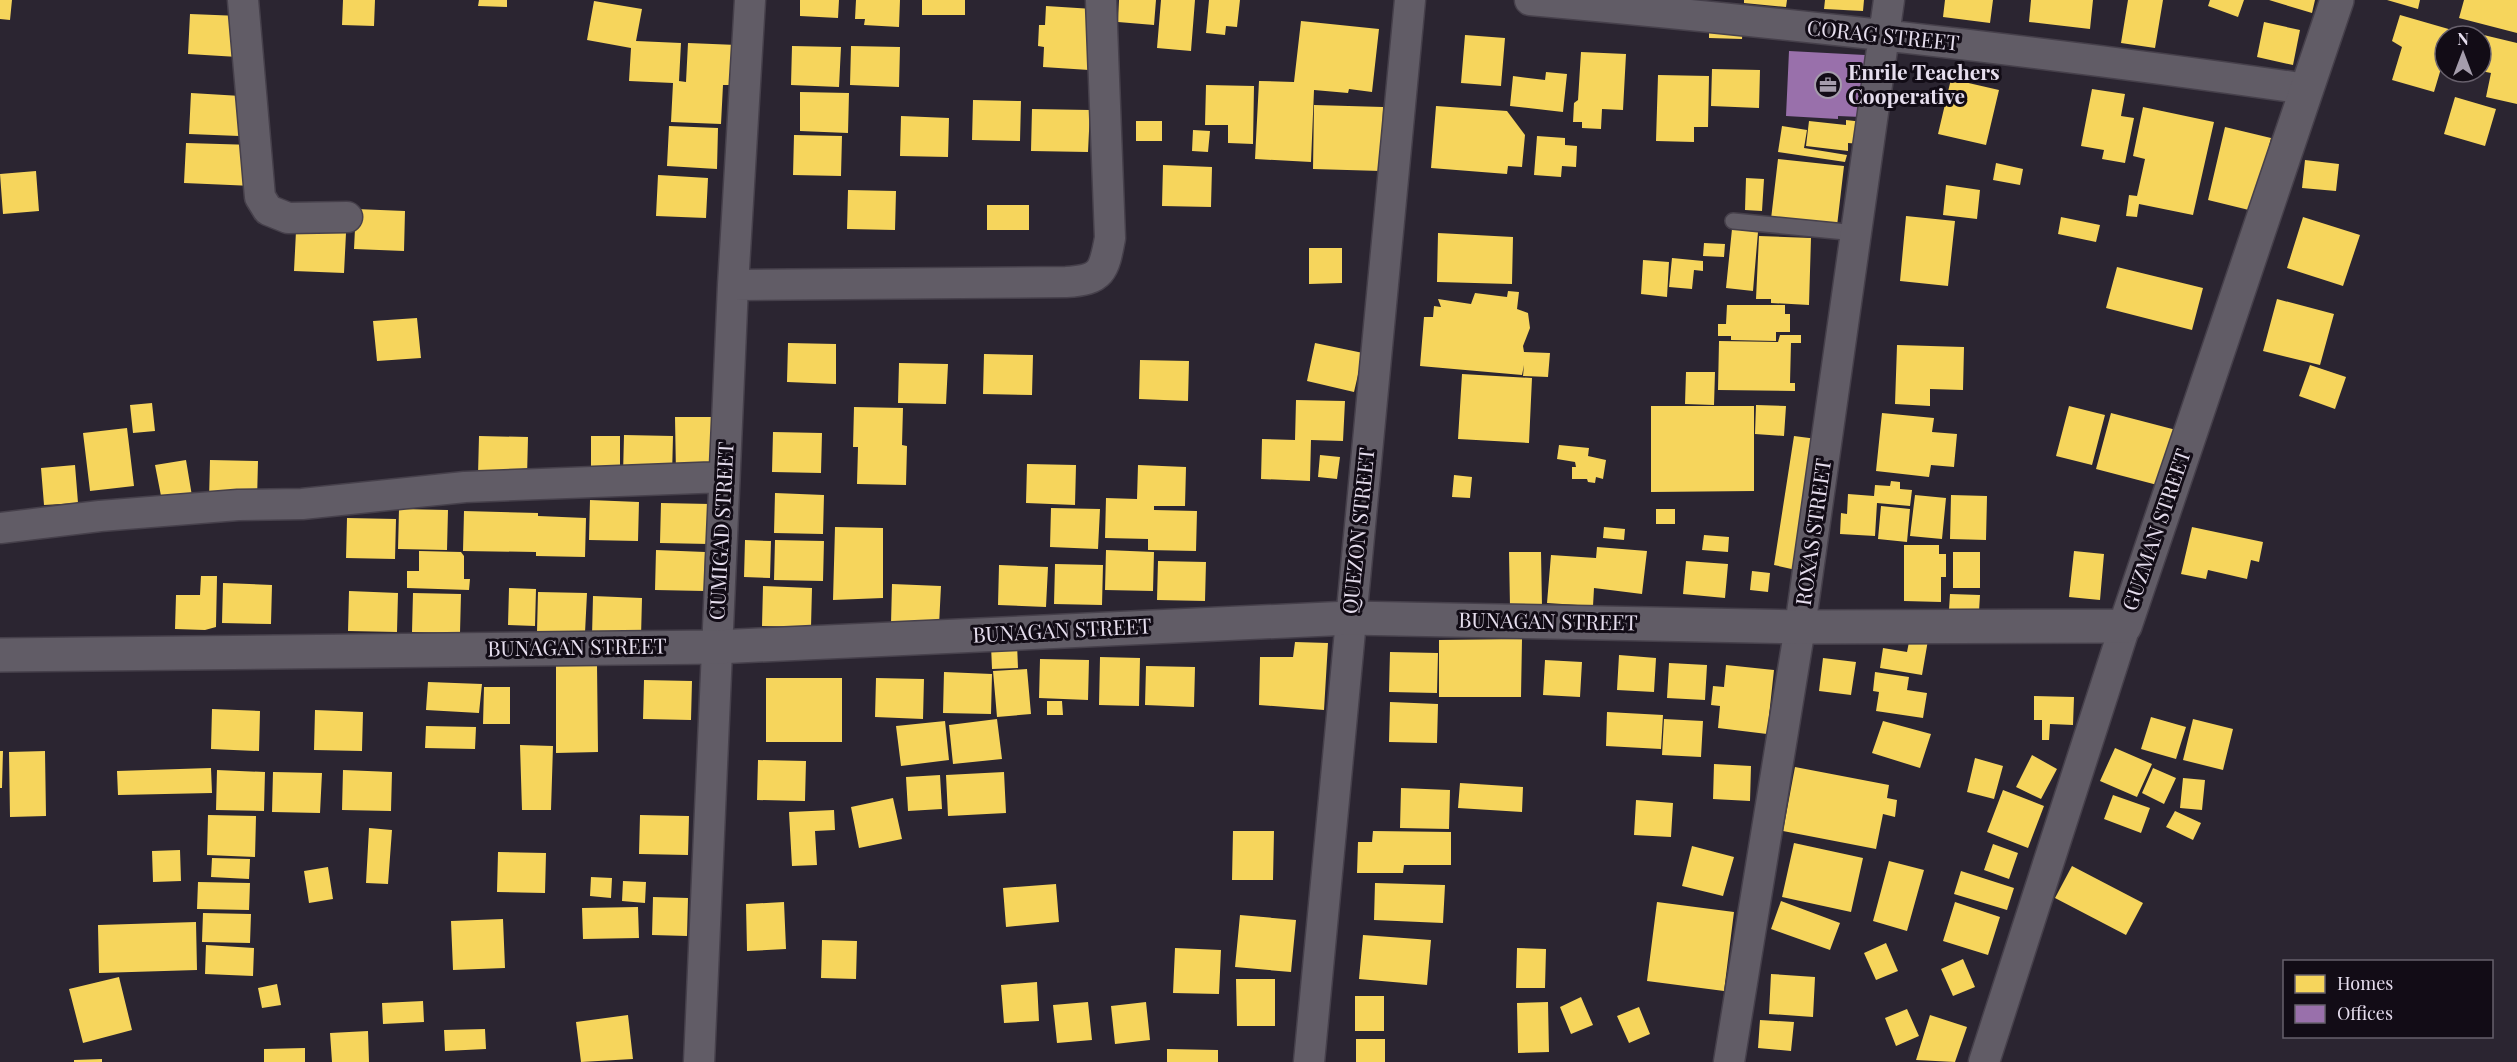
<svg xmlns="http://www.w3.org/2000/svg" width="2517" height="1062" viewBox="0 0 2517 1062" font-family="'Playfair Display',serif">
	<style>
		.homes { fill: #f6d55c }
		.offices { fill: #9970ab }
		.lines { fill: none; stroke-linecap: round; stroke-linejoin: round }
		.service-casing { stroke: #46404b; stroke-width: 18 }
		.minor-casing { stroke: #46404b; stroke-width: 33 }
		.secondary-casing { stroke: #46404b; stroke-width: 36 }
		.service { stroke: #615c66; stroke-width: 15 }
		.minor { stroke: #615c66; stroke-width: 30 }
		.secondary { stroke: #615c66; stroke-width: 33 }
		.labels { text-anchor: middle; stroke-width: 6; stroke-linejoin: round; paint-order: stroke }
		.street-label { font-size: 21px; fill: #e6deee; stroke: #120c16 }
		.poi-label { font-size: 21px; font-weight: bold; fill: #e6deee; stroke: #120c16; text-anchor: start }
	</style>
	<rect width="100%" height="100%" fill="#2b2531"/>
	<path class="homes" d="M0 0H12L10 20 0 19Z
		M343 0H375L374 26 342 25Z
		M479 0H507V7L478 6Z
		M800 0H839L838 18 800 16Z
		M856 0H900L899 27 864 25 865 19H855Z
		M922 0H965V15H922Z
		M1119 0H1156L1154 25 1118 22Z
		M1161 0H1195L1191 51 1157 48Z
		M1209 0H1240L1237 27 1226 26 1225 35 1206 33Z
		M1744 0H1787L1786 7 1744 3Z
		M1825 0H1864L1863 11 1824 9Z
		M1945 0H1993L1990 23 1943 17Z
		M2031 0H2093L2090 29 2029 22Z
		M2128 0H2163L2155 48 2121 43Z
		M2210 0H2244L2238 17 2208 6Z
		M2269 0H2315L2312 13Z
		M2387 0H2420L2418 9Z
		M2464 0H2517V33L2459 18Z
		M594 1 642 9 636 41 681 43 679 81 686 82 688 43 737 45 735 85H723L721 124 671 122 673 83 629 81 631 48 587 40Z
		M1046 6 1093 9 1089 70 1043 67 1044 47 1038 46 1039 25H1045Z
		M190 14 240 16 238 57 188 54Z
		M2400 15 2452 30 2451 36H2445V55L2434 92 2392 80 2402 47 2392 41Z
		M1301 21 1379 29 1372 92 1349 89 1348 93 1314 90 1311 162 1255 159 1259 81 1294 82Z
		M2264 22 2300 30 2293 65 2257 57Z
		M1709 25 1743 26 1742 39 1709 38Z
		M2467 31 2517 43V104L2486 97 2491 73 2481 71V36H2466Z
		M1465 35 1505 38 1501 86 1461 83Z
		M792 46 841 47 839 87 791 85Z
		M851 46 900 47 899 87 850 85Z
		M1581 52 1626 54 1623 110 1602 109 1601 129 1582 128V122H1573L1574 103 1578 100Z
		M1712 69 1760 70 1759 108 1711 106Z
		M1546 72 1567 74 1563 112 1510 106 1513 76 1545 80Z
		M1658 75 1709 76 1708 127H1694V142L1656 141Z
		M1951 79 1999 90 1986 145 1938 134Z
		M1206 85 1254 86 1253 144 1228 143V125H1205Z
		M2092 89 2125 94 2121 116 2134 118 2125 163 2102 159 2104 150 2081 146Z
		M800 92 849 93 848 133 800 131Z
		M191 93 241 96 239 136 189 134Z
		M2455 97 2496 109 2485 146 2444 134Z
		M973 100 1021 101 1020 141 972 140Z
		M1314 105 1383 107 1381 171 1313 169Z
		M1436 106 1507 111 1525 135 1522 167 1508 166 1507 174 1431 168Z
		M2143 107 2214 122 2193 215 2139 204 2137 217 2126 216 2129 195 2137 196 2145 159 2133 156Z
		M1032 109 1090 110 1088 152 1031 151Z
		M901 116 949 118 948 157 900 156Z
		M1846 120 1863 122 1861 144 1848 143V151L1806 146 1809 121 1846 125Z
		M1136 121H1162V141H1136Z
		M669 126 718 128 717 169 667 166Z
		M1782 126 1807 130 1804 148 1847 155 1845 162 1778 152Z
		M2225 127 2271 138 2253 211 2208 200Z
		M1193 130 1210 131 1208 152 1192 151Z
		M794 135 842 136 841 176 793 175Z
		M1537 136 1565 138V145L1577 146 1576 167 1562 166 1561 177 1534 175Z
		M186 143 254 145 253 186 184 183Z
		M1778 159 1844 166 1837 226 1771 219Z
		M2305 160 2339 164 2336 191 2302 188Z
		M1996 163 2023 169 2020 185 1993 180Z
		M1163 165 1212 167 1211 207 1162 206Z
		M36 171 39 211 3 214 0 174Z
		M658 175 708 178 706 218 656 216Z
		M1746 178 1764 179 1762 211 1745 210Z
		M1946 185 1980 190 1977 219 1943 215Z
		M848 190 896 191 895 230 847 229Z
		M987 205H1029V230H987Z
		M356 209 405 211 404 251 354 249Z
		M1906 216 1955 221 1948 286 1900 281Z
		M2061 217 2100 225 2096 242 2058 234Z
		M2303 217 2360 235 2343 286 2287 268Z
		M1732 229 1758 232 1753 291 1726 288Z
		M296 231 346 233 344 273 294 271Z
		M1438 233 1513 237 1512 284 1437 282Z
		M1759 236 1811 238 1809 305 1771 303V299H1756Z
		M1704 243 1725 244 1724 257 1703 256Z
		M1309 248H1342V283L1309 284Z
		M1672 258 1703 261V271L1694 270 1692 289 1669 287Z
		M1643 260 1669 262 1667 297 1641 294Z
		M2117 267 2203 288 2192 330 2106 308Z
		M1508 291 1519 292 1517 309 1528 313 1530 328 1523 346 1524 352 1550 353 1548 377 1523 376 1524 365 1522 375 1420 366 1424 317H1433L1434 306 1441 307 1438 299 1471 304 1475 293 1507 297Z
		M2277 299 2334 314 2320 365 2263 351Z
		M1727 305H1785V314H1790V332H1776V341L1731 340V336H1718V324H1726Z
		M417 318 421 358 377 361 373 321Z
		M1780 335H1801V343H1791L1790 383H1795V391L1718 390 1719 341 1778 342Z
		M788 343 836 344V384L787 382Z
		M1315 343 1363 353 1354 392 1307 381Z
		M1897 345 1964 347 1963 390 1930 389V406L1895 404Z
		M984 354 1033 355 1032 395 983 394Z
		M1140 360 1189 361 1188 401 1139 399Z
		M899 363 948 364 946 404 898 403Z
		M2310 365 2346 377 2335 409 2299 396Z
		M1686 372H1715L1714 405 1685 404Z
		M1462 374 1532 378 1529 443 1458 439Z
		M1296 400 1345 401 1343 441 1311 440 1310 481 1261 479 1262 439 1295 440Z
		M152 403 155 431 133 433 130 405Z
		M1756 405 1786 406 1784 436 1755 434Z
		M1651 406H1754V491L1651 492Z
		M2069 406 2105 415 2092 465 2056 456Z
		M854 407 903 408 902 445 907 446 906 485 857 484 858 447H853Z
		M1882 413 1934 418 1932 432 1957 434 1954 467 1931 465 1929 477 1876 471Z
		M2111 413 2180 431 2165 487 2096 469Z
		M675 417H715L716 474 676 475Z
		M127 428 134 486 90 491 83 433Z
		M773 432 822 433 821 473 772 472Z
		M624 435 673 436 672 476 623 475Z
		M479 436 528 437 527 477 478 475Z
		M591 436H620V478H591Z
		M1794 436 1817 439 1796 570 1774 565Z
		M1559 445 1589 448 1588 456 1606 460 1603 479 1596 477 1595 483 1588 482 1587 479H1572V467H1576L1575 462 1557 459Z
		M1320 455 1340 457 1337 479 1318 477Z
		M186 460 192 496 162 501 155 465Z
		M210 460 258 461 257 501 209 500Z
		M1027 464 1076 465 1075 505 1026 503Z
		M75 465 78 503 44 505 41 468Z
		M1138 465 1186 467 1185 506H1154V510L1197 511 1196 551 1148 550V539L1105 538 1106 498 1137 499Z
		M1454 475 1472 477 1470 498 1452 497Z
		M1891 481 1900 482V489L1912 490 1910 506 1877 503 1875 536 1840 534 1841 513 1847 514 1848 494 1874 496 1875 485 1890 486Z
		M775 493 824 495 823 534 774 533Z
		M1915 495 1946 498 1942 539 1910 536Z
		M1951 495 1987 496 1986 540 1950 539Z
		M590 500 639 502 638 541 589 540Z
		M661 503 710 504 709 544 660 543Z
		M1881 506 1910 509 1907 542 1878 539Z
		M1051 508 1100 509 1098 549 1050 547Z
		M399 509 448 510 447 550 398 549Z
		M1656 509H1675V524H1656Z
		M464 511 538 513V516L586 518 585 557 536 556V552L463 551Z
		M347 518 396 519 395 559 346 558Z
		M835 527 883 528V598L833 600Z
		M1604 527 1625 529 1624 540 1603 538Z
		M2192 527 2263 542 2259 562 2251 560 2247 579 2208 570 2206 579 2181 574Z
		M1704 535 1729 537 1728 552 1702 550Z
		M745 540 771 541 770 578 744 577Z
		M775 540 824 541 823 581 774 580Z
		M1904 545H1939V554H1946V577H1941V602L1904 601Z
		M1597 547 1647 551 1642 594 1594 588 1593 606 1547 603 1551 555 1596 558Z
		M656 550 705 552 704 591 655 590Z
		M1106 550 1154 552 1153 591 1105 590Z
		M419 551 461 552 464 556V579H470L469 590 407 588V571H419Z
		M2074 551 2104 554 2100 600 2069 597Z
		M1509 552H1541L1542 607H1510Z
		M1953 552H1980V588H1953Z
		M1158 561 1206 562 1205 601 1157 600Z
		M1686 561 1728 564 1725 598 1683 594Z
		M1055 564 1103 565 1102 605 1054 604Z
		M999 565 1048 567 1046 607 998 605Z
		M1752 571 1770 573 1768 592 1750 590Z
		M201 576H217L216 627 205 630 175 629 176 595H200Z
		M223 583 272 585 271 624 222 623Z
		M892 584 941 586 939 625 891 624Z
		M763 586 812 588 811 627 762 626Z
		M509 588 536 589 535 626 508 625Z
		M349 591 398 593 397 632 348 631Z
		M538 592 587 593 585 633 537 632Z
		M413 593 461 594 460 633 412 632Z
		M1950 594 1980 595 1979 611 1949 610Z
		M593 596 642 598 641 637 592 636Z
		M1910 637 1928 640 1922 675 1880 668 1883 648 1907 652Z
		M1522 639 1521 697H1439V640Z
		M1295 642 1328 643 1324 710 1259 705 1260 657H1293Z
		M1017 644 1018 668 992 669 991 645Z
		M1390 652 1438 653 1437 693 1389 692Z
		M1619 655 1656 658 1654 692 1617 690Z
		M1100 657 1140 658 1139 706 1099 705Z
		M1823 658 1856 662 1851 695 1819 691Z
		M1040 659 1089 660 1088 700 1039 698Z
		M1545 660 1582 662 1580 697 1543 695Z
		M1669 663 1707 665 1705 700 1667 698Z
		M556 664H597L598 752 556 753Z
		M1726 665 1774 670 1767 734 1718 728 1720 706 1711 705 1713 686 1724 687Z
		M1146 666 1195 667 1194 707 1145 705Z
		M1027 669 1031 714 997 717 993 671Z
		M944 672 992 674 991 714 943 713Z
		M1875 672 1909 677 1907 690 1927 693 1923 718 1876 711 1879 692 1873 691Z
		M766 678H842V742H766Z
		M876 678 924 679 923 719 875 717Z
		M644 680 692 681 691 720 643 719Z
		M428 682 482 684 479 713 426 710Z
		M484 687H510V724H483Z
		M2034 696 2074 697 2073 725 2050 724 2049 740H2042V720H2034Z
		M1047 701H1062L1063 715H1047Z
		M1390 702 1438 704 1437 743 1389 742Z
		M212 709 260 711 259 751 211 749Z
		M315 710 363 712 362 751 314 750Z
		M1607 712 1663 715 1661 749 1606 746Z
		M2151 717 2186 727 2176 759 2141 749Z
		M997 719 1002 759 953 764 949 725Z
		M1664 719 1703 721 1701 757 1662 755Z
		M2193 719 2233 729 2223 770 2183 760Z
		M945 721 949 760 901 766 896 726Z
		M1883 721 1931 734 1920 768 1872 753Z
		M426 726 476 727 475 749 425 748Z
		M520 745 553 746 551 810H522Z
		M2115 748 2152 764 2137 797 2100 781Z
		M0 751H3L2 788H0Z
		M45 751 46 816 10 817 9 752Z
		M2032 755 2057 769 2041 799 2016 787Z
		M1975 758 2003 766 1994 799 1967 792Z
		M758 760 806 761 805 801 757 800Z
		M1714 764 1751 766 1750 801 1713 799Z
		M1795 767 1889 785 1887 798 1897 800 1895 817 1883 814 1876 849 1783 831Z
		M211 768 212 793 118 795 117 771Z
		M2153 768 2176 778 2164 804 2142 793Z
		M217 770 265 772 264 811 216 810Z
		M343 770 392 772 391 811 342 810Z
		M273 772 322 773 320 813 272 812Z
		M1004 772 1006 813 948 816 946 775Z
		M940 775 942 809 908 811 906 777Z
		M2183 778 2205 780 2202 810 2180 808Z
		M1460 783 1523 787 1522 812 1458 808Z
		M1401 788 1450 790 1449 829 1400 828Z
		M2003 790 2044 806 2028 848 1987 832Z
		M2113 795 2150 808 2141 833 2104 819Z
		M893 798 902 839 859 848 851 807Z
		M1636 800 1673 803 1671 837 1634 835Z
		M834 810 835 830 815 831 817 865 792 866 789 812Z
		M2175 811 2201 823 2193 840 2166 827Z
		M208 815 256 816 255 857 207 855Z
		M640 815 689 816 688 855 639 854Z
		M369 828 392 830 388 884 366 883Z
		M1233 831H1274L1273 880H1232Z
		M1373 831 1451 832V865H1404L1403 873H1357L1358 842H1372Z
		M1794 843 1863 858 1851 912 1782 897Z
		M1993 844 2018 853 2009 879 1984 870Z
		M1692 846 1734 857 1723 896 1682 886Z
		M180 850 181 881 153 882 152 851Z
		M498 852 546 853 545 893 497 892Z
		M212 858 250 859 249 879 211 877Z
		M1889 861 1924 870 1907 931 1873 921Z
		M2072 866 2143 903 2126 935 2055 898Z
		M328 867 333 899 309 903 304 871Z
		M1961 871 2014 888 2007 910 1954 894Z
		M591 877 612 878 611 898 590 896Z
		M623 881 646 882 645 903 622 901Z
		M198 882 250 883 249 910 197 909Z
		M1375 883 1445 885 1443 923 1374 920Z
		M1056 884 1059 922 1006 927 1003 888Z
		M653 897 688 898 687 936 652 935Z
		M1781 901 1840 923 1830 950 1771 929Z
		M784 902 786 949 747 951 746 904Z
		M1657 902 1734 912 1724 991 1647 981Z
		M1955 902 2000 917 1988 955 1943 941Z
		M638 907 639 938 583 939 582 908Z
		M203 913 251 914 250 943 202 942Z
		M1240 915 1296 920 1291 972 1235 967Z
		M503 919 505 968 453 970 451 921Z
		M196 922 197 970 99 973 98 925Z
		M1363 935 1431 940 1427 985 1359 979Z
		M822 940 857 941 856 979 821 978Z
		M1886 943 1898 971 1876 980 1864 953Z
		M206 945 254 948 253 976 205 974Z
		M1175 948 1221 950 1219 994 1173 993Z
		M1517 948 1546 949 1545 988H1516Z
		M1963 959 1975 987 1953 996 1941 969Z
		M1771 974 1815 977 1813 1017 1769 1014Z
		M119 977 132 1030 83 1043 69 989Z
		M1236 979H1275V1026H1237Z
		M1037 982 1039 1021 1004 1023 1001 985Z
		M277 984 281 1005 262 1008 258 988Z
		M1355 996H1384V1031H1355Z
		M1581 997 1593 1025 1571 1034 1560 1007Z
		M423 1001 424 1022 383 1024 382 1003Z
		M1088 1002 1092 1040 1057 1043 1053 1005Z
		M1146 1002 1150 1040 1115 1044 1111 1006Z
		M1548 1002 1549 1052 1518 1053 1517 1003Z
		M1639 1007 1650 1034 1629 1043 1617 1016Z
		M1907 1009 1919 1036 1896 1046 1885 1018Z
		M628 1015 633 1059 581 1062 576 1022Z
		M1930 1015 1967 1027 1955 1062 1916 1060Z
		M1760 1020 1794 1022 1791 1051 1758 1048Z
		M485 1029 486 1049 445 1051 444 1030Z
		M368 1031 369 1062H332L330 1033Z
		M1356 1039H1385V1062H1356Z
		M305 1048V1062H264V1049Z
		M1167 1049 1218 1050V1062H1167Z
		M102 1059V1062H74V1060Z"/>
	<path class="offices" d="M1789 51 1865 55 1861 117 1838 116V119L1786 116Z"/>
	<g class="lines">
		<defs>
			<path id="service" d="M1733 221 1856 233"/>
			<path id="minor" d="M243 0 260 197 268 210 288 218 347 217
				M1530 0C1790 23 2049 52 2307 89
				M733 285 1066 282C1102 280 1104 271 1110 238L1101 0
				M0 528 100 516 238 505 302 504 465 487 724 477
				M699 1062 733 285 750 0
				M1309 1062 1410 0
				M1729 1062 1800 627 1889 0
				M1984 1062 2125 626"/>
			<path id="secondary" d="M0 655 716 647 1350 618 1800 627 2125 626 2337 0"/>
		</defs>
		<use href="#service" class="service-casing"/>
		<use href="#minor" class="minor-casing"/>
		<use href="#secondary" class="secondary-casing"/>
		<use href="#service" class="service"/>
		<use href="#minor" class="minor"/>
		<use href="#secondary" class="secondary"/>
	</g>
	<defs>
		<symbol id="office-ring" viewBox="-11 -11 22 22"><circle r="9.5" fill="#120c16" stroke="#a59dac" stroke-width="1.5"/><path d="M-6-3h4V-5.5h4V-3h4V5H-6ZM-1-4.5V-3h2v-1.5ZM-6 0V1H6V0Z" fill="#a59dac"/></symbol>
	</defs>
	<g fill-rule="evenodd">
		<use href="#office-ring" x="1813" y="70" width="30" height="30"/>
	</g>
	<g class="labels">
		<g class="street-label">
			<text transform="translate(1883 36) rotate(6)" y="7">CORAG STREET</text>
			<text transform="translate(2157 530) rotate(-71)" y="7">GUZMAN STREET</text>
			<text transform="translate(722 531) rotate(-87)" y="7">CUMIGAD STREET</text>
			<text transform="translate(1359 531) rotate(-84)" y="7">QUEZON STREET</text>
			<text transform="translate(1814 532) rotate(-82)" y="7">ROXAS STREET</text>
			<text transform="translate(1548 622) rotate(1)" y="7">BUNAGAN STREET</text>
			<text transform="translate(1062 631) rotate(-3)" y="7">BUNAGAN STREET</text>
			<text transform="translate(577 648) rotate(-1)" y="7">BUNAGAN STREET</text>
		</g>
		<g class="poi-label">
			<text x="1848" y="80">Enrile Teachers<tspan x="1848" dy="24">Cooperative</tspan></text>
		</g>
	</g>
	<rect x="2283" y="960" width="210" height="78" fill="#120c16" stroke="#67606c" stroke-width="1.5"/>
	<rect x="2295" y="975" width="30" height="18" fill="#f6d55c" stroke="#67606c" stroke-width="1.5"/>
	<text x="2337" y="990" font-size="18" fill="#e6deee">Homes</text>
	<rect x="2295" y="1005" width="30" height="18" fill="#9970ab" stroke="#67606c" stroke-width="1.5"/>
	<text x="2337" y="1020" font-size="18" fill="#e6deee">Offices</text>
	<g transform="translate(2463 54)"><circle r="28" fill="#120c16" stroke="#67606c" stroke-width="1.5"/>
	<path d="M0-4.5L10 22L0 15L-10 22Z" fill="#a59dac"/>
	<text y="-9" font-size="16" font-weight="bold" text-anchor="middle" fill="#e6deee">N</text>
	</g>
</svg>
